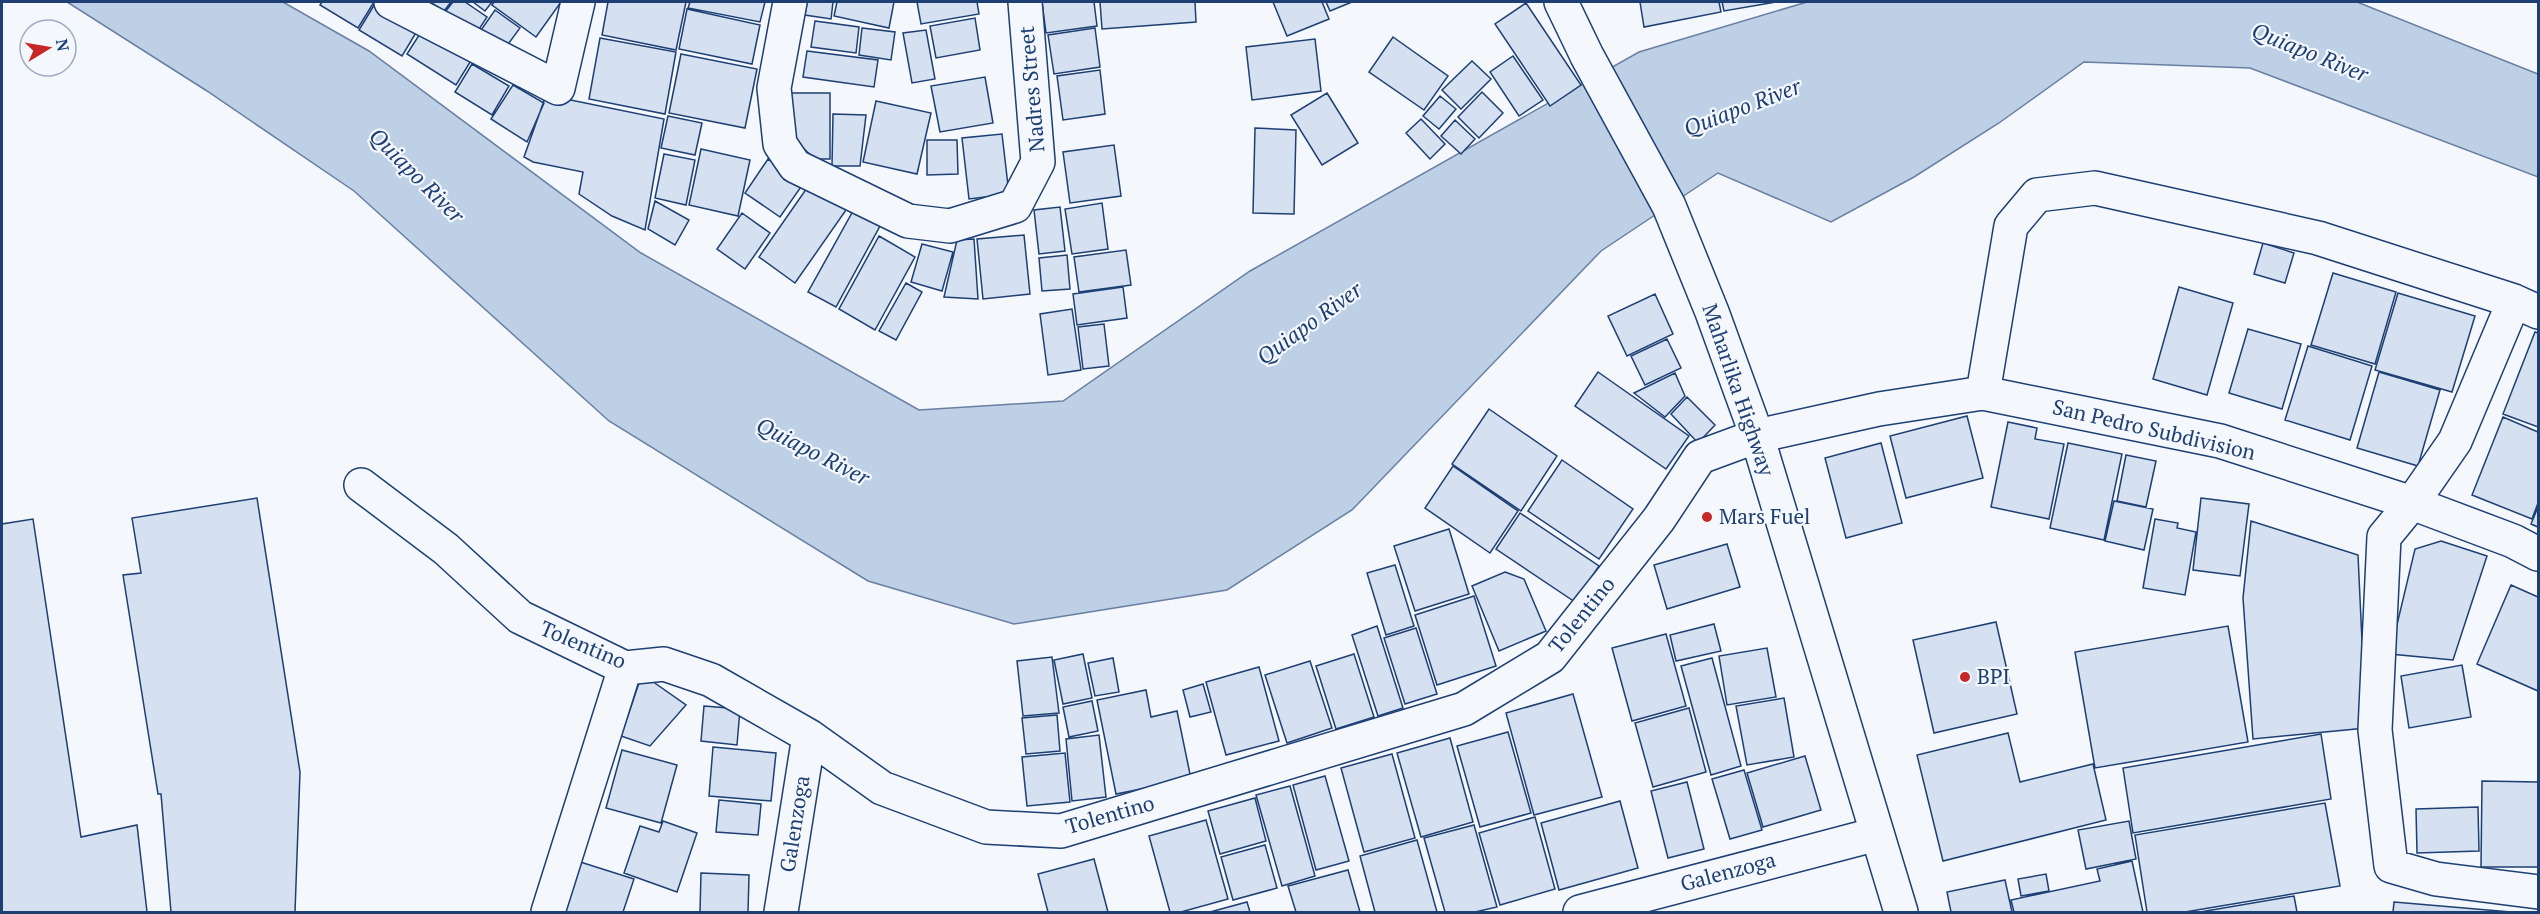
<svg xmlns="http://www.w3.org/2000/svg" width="2540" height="914" viewBox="0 0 2540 914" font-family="'PT Serif',serif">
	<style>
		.water { fill: #bed0e5; stroke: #687fa3; stroke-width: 1.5 }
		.building { fill: #d5e0f0; stroke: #1d3f73; stroke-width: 1.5 }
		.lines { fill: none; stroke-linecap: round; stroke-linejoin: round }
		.minor-casing { stroke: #1d3f73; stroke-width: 36 }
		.major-casing { stroke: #1d3f73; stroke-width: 36 }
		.minor { stroke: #f4f7fb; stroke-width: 33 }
		.major { stroke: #f4f7fb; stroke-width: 33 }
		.poi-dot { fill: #c62828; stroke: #f4f7fb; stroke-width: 2 }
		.labels { text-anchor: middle; stroke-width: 4.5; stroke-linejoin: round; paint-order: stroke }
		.street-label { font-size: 21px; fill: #1d3f73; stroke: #f4f7fb }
		.poi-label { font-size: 21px; fill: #1d3f73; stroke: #f4f7fb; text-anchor: start }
		.water-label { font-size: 22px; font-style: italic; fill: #1d3f73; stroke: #f4f7fb }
	</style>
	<rect width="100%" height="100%" fill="#f4f7fb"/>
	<path class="water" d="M67 2H283L369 51 641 253 919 410 1063 401 1250 271 1639 52 1807 2H2357L2538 74V177L2250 68 2084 62 1999 123 1914 177 1831 222 1718 173 1601 251 1352 510 1227 590 1014 624 868 581 609 421 354 191 207 91Z"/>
	<path class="building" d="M322 2H374L358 28 320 5Z
		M376 2 420 26 402 56 359 30Z
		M430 2H451L444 11Z
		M453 2H465L487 17 476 34 445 12Z
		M473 2H492L485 11Z
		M494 2H561L536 37 492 5Z
		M608 2H686L676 50 602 35Z
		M690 2H765L760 22 688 8Z
		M807 2H833L831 19 805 15Z
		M837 2H894L889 28 834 16Z
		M917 2H977L979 14 921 24Z
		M1042 2H1094L1097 26 1046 33Z
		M1100 2H1195L1196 22 1102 29Z
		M1273 2H1322L1329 19 1287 36Z
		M1326 2H1352L1330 11Z
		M1640 2H1719L1721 12 1644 27Z
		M1722 2H1776L1724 11Z
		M1526 3 1581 85 1550 106 1495 24Z
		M687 9 760 25 752 64 679 49Z
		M495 10 520 28 503 51 479 33Z
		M975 18 980 50 936 58 930 26Z
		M815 21 859 27 856 53 811 47Z
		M862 28 895 32 891 60 859 55Z
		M1095 28 1100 67 1054 74 1048 35Z
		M423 29 472 59 456 85 407 54Z
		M926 30 935 79 912 83 903 33Z
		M1393 37 1448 76 1424 110 1369 72Z
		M600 38 676 52 665 114 589 99Z
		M1315 39 1321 91 1252 100 1246 47Z
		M807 51 878 60 874 87 803 77Z
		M681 54 757 69 745 128 669 113Z
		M1513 56 1543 100 1519 116 1490 72Z
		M1472 61 1491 79 1461 109 1442 90Z
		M472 64 509 86 492 115 455 92Z
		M1100 70 1105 114 1063 120 1057 76Z
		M985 77 993 123 940 132 931 86Z
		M513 85 544 103 527 142 491 119Z
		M1482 92 1503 113 1479 138 1458 117Z
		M790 93H830V159H815L791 137Z
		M1327 93 1358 143 1322 165 1291 115Z
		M546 95 664 119 645 230 612 216 579 194 583 172 533 162 524 157Z
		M1440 96 1456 109 1439 129 1423 116Z
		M876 101 931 113 917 174 863 162Z
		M833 114 866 115 860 166H832Z
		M668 116 702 123 695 155 661 148Z
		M1421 119 1445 144 1430 159 1406 133Z
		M1455 120 1475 139 1461 154 1441 136Z
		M1255 128 1296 130 1294 214 1253 213Z
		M1002 134 1009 194 969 199 962 138Z
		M927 140H957L958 174 927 175Z
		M1114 145 1121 196 1070 203 1063 152Z
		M701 149 750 160 738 216 689 205Z
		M664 154 695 160 686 205 655 198Z
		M768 159 803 184 780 217 745 193Z
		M809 185 846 210 795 283 759 257Z
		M655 201 689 220 675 245 648 229Z
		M1102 203 1108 249 1072 254 1065 209Z
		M1060 207 1065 251 1039 254 1034 210Z
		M853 211 880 226 836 307 808 292Z
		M742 213 770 233 745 269 717 249Z
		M1024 235 1030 294 983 299 977 239Z
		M879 236 915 257 875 330 839 309Z
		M974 239 978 299 944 297 957 240Z
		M2263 243 2294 253 2285 283 2254 274Z
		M922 244 953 252 942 291 911 282Z
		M1126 250 1131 285 1079 292 1074 257Z
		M1067 255 1070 289 1042 291 1039 258Z
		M2333 273 2396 292 2375 364 2311 345Z
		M906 283 922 292 896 340 879 331Z
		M1123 287 1127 318 1077 325 1073 294Z
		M2179 287 2233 303 2207 395 2153 379Z
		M2398 293 2475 316 2452 392 2375 370Z
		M1655 294 1673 334 1627 356 1608 316Z
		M1072 309 1081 370 1048 375 1040 314Z
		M1104 324 1109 366 1083 369 1078 327Z
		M2248 329 2301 344 2282 409 2229 393Z
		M2535 332 2538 333V427L2503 414Z
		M1667 339 1681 368 1645 385 1631 356Z
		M2308 346 2372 366 2350 440 2285 420Z
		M1598 372 1689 436 1666 469 1575 406Z
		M2379 372 2440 390 2418 466 2357 448Z
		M1675 373 1685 396 1665 417 1634 393Z
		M1687 397 1715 425 1698 443 1671 414Z
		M1489 409 1557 456 1521 511 1452 464Z
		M1967 416 1983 478 1906 498 1890 436Z
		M2503 417 2538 432V503L2532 519 2472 495Z
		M2008 422 2037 428 2035 439 2064 444 2049 519 1991 507Z
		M1881 443 1902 523 1846 538 1825 458Z
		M2068 443 2122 454 2104 540 2050 528Z
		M2126 455 2156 461 2146 507 2117 501Z
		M1562 460 1633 509 1599 559 1528 511Z
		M1453 466 1518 511 1490 553 1425 508Z
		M257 498 300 772 295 912H171L161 794H158L123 575 141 573 132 518Z
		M2201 498 2249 504 2240 576 2193 570Z
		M2114 501 2153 509 2144 550 2105 541Z
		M2538 507V527L2531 524Z
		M1520 513 1599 566 1575 602 1496 549Z
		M33 519 81 837 137 825 147 912H2V524Z
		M2155 519 2178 523 2177 528 2196 532 2185 595 2143 588Z
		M2251 521 2358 555 2366 728 2253 739 2243 598Z
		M1449 529 1469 594 1415 611 1394 546Z
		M2441 541 2487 556 2453 660 2390 654 2415 549Z
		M1727 544 1740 587 1667 609 1654 565Z
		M1395 565 1414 626 1386 635 1367 573Z
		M1505 572 1524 579 1546 631 1499 651 1472 586Z
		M2511 585 2538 597V691L2477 664Z
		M1474 596 1496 666 1437 685 1415 615Z
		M1996 622 2017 714 1934 733 1913 640Z
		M1714 624 1721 651 1676 661 1670 635Z
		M1377 626 1403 708 1378 716 1352 635Z
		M2228 626 2248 742 2095 768 2075 652Z
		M1416 628 1437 694 1405 704 1384 638Z
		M1666 634 1686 706 1632 721 1612 648Z
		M1767 648 1776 697 1727 705 1719 656Z
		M1083 654 1092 698 1063 704 1054 660Z
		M1354 654 1374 717 1336 729 1316 666Z
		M1052 657 1059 713 1023 716 1017 661Z
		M1113 658 1119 692 1095 696 1088 663Z
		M1712 658 1741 766 1711 775 1681 666Z
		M1310 661 1332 728 1287 743 1265 675Z
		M2462 665 2471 717 2409 728 2401 676Z
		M1259 667 1279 741 1226 755 1206 682Z
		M642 674 686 705 650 746 621 736Z
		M1203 684 1211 712 1190 717 1183 690Z
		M1146 690 1151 717 1177 711 1191 779 1116 794 1097 700Z
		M1573 694 1602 797 1534 815 1506 713Z
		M1784 698 1794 757 1747 765 1736 706Z
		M1092 701 1098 731 1069 737 1063 707Z
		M704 706 740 709 737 745 701 741Z
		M1689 708 1706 772 1653 787 1635 723Z
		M1057 715 1060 751 1026 754 1022 718Z
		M1508 732 1531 813 1480 827 1457 746Z
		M2008 733 2020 782 2093 764 2106 820 1943 861 1917 755Z
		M2321 734 2331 799 2133 833 2123 768Z
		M1099 735 1106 797 1072 801 1066 739Z
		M1450 738 1473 822 1421 837 1397 753Z
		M713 747 776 753 771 801 709 796Z
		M622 750 677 765 661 823 606 808Z
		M1065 753 1070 802 1027 806 1022 757Z
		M1392 754 1415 838 1364 852 1341 768Z
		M1805 756 1821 810 1763 827 1747 773Z
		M1744 770 1762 830 1730 839 1712 779Z
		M1325 776 1349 861 1316 870 1293 785Z
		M2482 781 2538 782V867H2481Z
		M1687 782 1704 849 1668 858 1651 791Z
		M1290 786 1315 876 1282 886 1256 795Z
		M1255 798 1266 841 1220 854 1208 811Z
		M719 800 761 804 758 835 716 832Z
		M1620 801 1638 868 1559 890 1541 823Z
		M2325 803 2340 886 2185 912H2147L2135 835Z
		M2478 807 2479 851 2417 853 2416 809Z
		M1535 817 1555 889 1500 905 1479 833Z
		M1206 820 1228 899 1181 912H1170L1149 836Z
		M663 821 697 833 677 892 624 873 640 826 659 832Z
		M2129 821 2136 859 2086 869 2078 830Z
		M1474 825 1497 907 1475 912H1445L1424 838Z
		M1417 840 1437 912H1375L1360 856Z
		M1265 845 1277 888 1233 900 1221 857Z
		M1094 859 1108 912H1048L1038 874Z
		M574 860 634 879 623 912H557Z
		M2132 861 2143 912H2014L2011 900 2100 881 2097 869Z
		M1348 870 1360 912H1296L1288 886Z
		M701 873 749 875 748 912H700Z
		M2046 874 2049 891 2021 896 2018 879Z
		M2005 880 2012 912H1951L1947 892Z
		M2294 896 2297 912H2200Z
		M1247 902 1250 912H1210Z
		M2394 902 2511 912H2393Z"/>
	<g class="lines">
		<defs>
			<path id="minor" d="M391 2 558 88 578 2
				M790 2 774 88 780 144 795 166 908 221 950 226 1015 206 1038 162 1025 2
				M2514 301 2455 441 2412 503 2384 537 2375 730 2391 866 2436 879 2538 892
				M1983 393 2011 226 2037 195 2095 188 2318 238 2514 301 2538 312
				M361 485 446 549 520 617 625 668 664 664 711 680 809 736 882 788 986 827 1061 831 1464 709 1550 657 1659 519 1700 457 1757 436 1879 409 1983 393 2220 441 2412 503 2513 541 2538 554
				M548 912 625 668
				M781 912 809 736
				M1580 912 1877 834"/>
			<path id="major" d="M1561 2 1587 56 1669 206 1712 312 1757 436 1901 912"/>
		</defs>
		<use href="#minor" class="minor-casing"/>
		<use href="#major" class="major-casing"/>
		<use href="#minor" class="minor"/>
		<use href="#major" class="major"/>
	</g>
	<g class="poi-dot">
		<circle cx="1707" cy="517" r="6"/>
		<circle cx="1965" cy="677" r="6"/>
	</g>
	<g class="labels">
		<g class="street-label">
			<text transform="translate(1032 89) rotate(-95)" y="7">Nadres Street</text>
			<text transform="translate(1738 390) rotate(71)" y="7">Maharlika Highway</text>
			<text transform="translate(2154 430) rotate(13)" y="7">San Pedro Subdivision</text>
			<text transform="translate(1582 615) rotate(-51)" y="7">Tolentino</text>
			<text transform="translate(583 645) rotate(23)" y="7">Tolentino</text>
			<text transform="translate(1110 815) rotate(-16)" y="7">Tolentino</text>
			<text transform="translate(795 824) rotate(-81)" y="7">Galenzoga</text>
			<text transform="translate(1728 872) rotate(-15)" y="7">Galenzoga</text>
		</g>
		<g class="poi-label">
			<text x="1719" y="524">Mars Fuel</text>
			<text x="1977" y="684">BPI</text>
		</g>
		<g class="water-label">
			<text transform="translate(2310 52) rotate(22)" y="8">Quiapo River</text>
			<text transform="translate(1742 107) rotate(-21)" y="8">Quiapo River</text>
			<text transform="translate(417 175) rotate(45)" y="8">Quiapo River</text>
			<text transform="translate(1309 323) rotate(-36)" y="8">Quiapo River</text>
			<text transform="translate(813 451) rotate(27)" y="8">Quiapo River</text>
		</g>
	</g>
	<rect width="2540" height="914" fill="none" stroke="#1d3f73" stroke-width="6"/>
	<g transform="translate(48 48) rotate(79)"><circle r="28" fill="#f4f7fb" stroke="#9eadc5" stroke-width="1.5"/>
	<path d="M0-4.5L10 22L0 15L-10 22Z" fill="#c62828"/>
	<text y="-9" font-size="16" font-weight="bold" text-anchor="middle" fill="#1d3f73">N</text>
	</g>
</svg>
